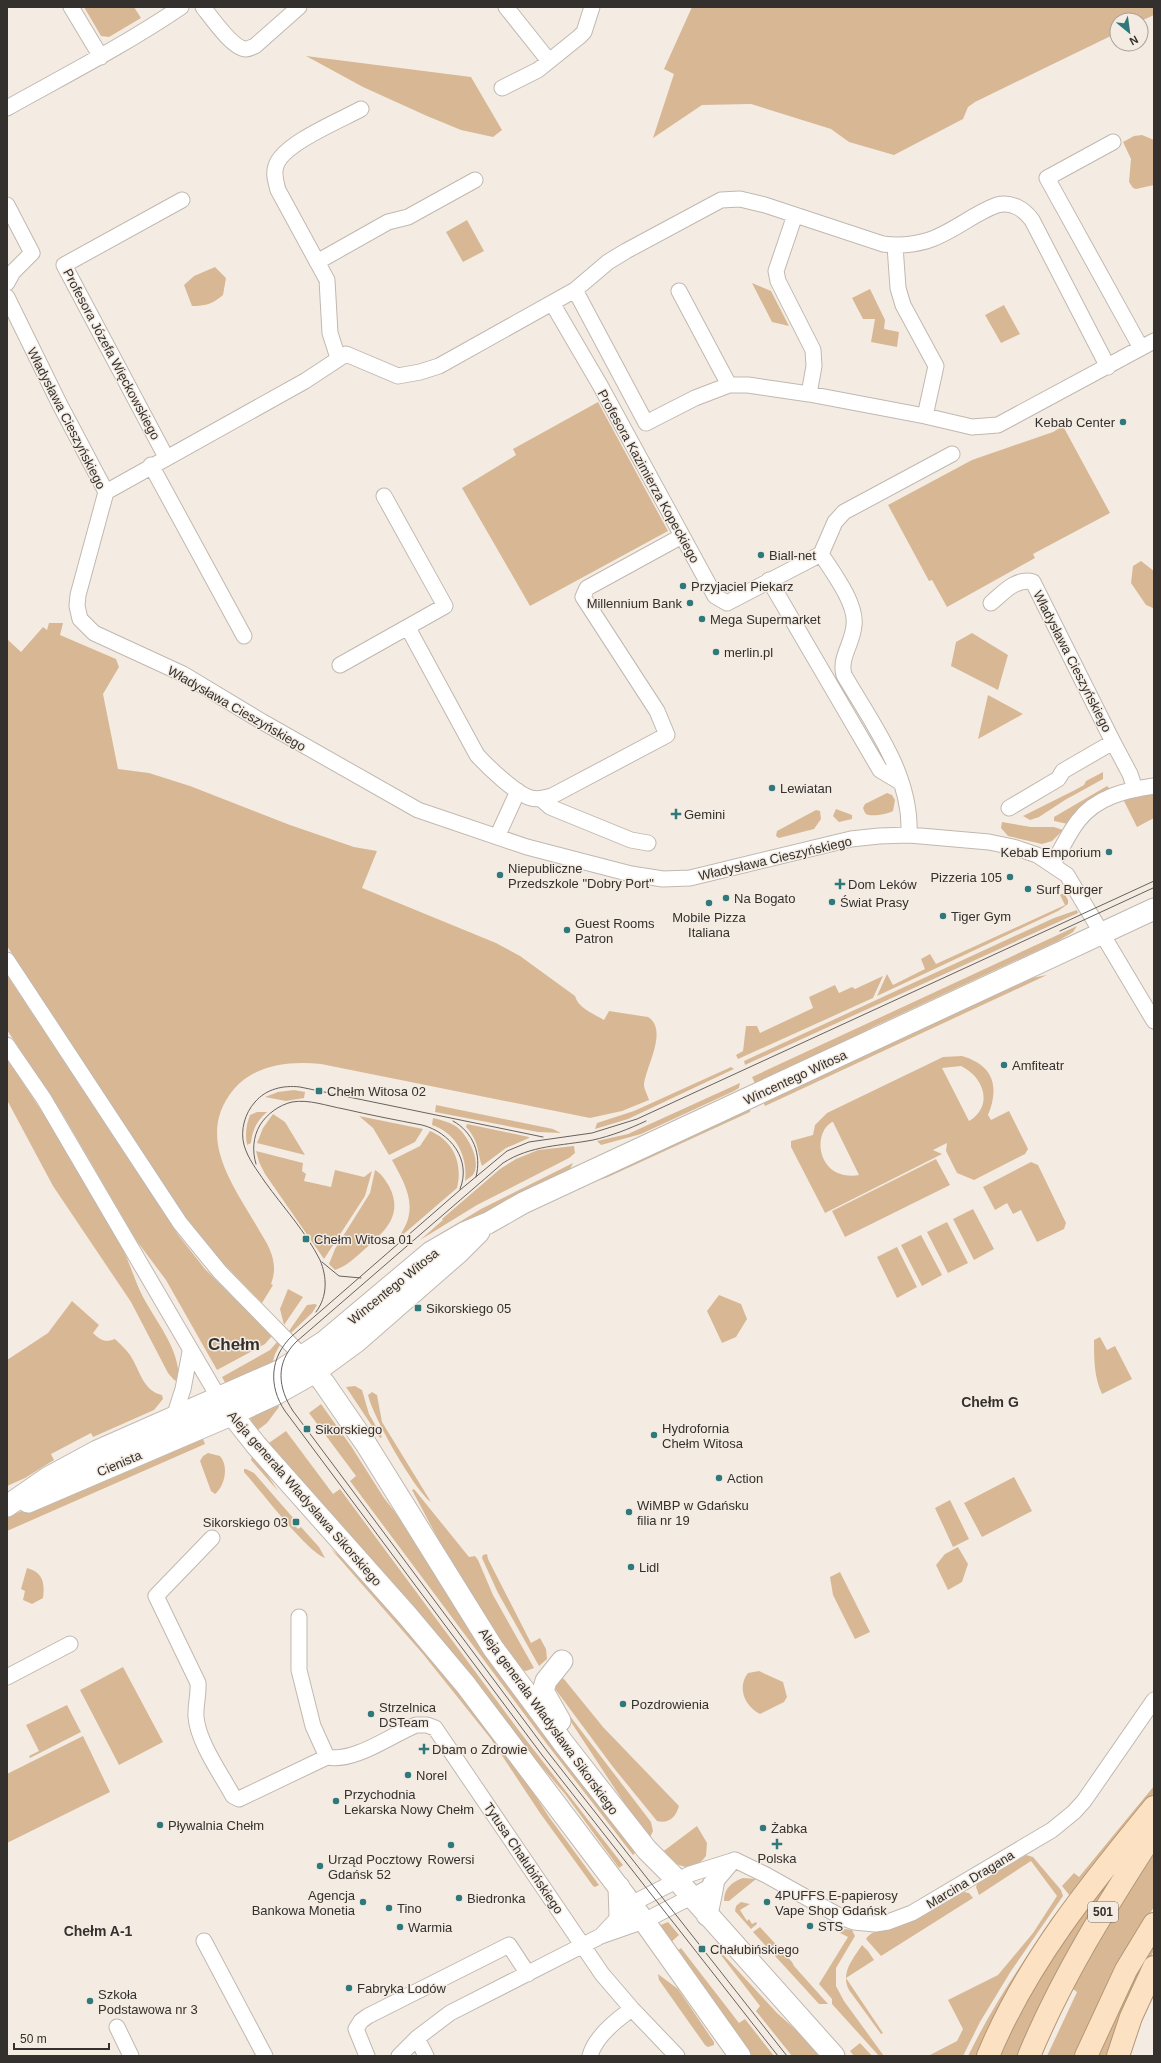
<svg xmlns="http://www.w3.org/2000/svg" width="1161" height="2063" viewBox="0 0 1161 2063" font-family="Helvetica,sans-serif">
	<style>
		.green { fill: #d8b894; fill-rule: evenodd }
		.lines { fill: none; stroke-linecap: round; stroke-linejoin: round }
		.street-casing { stroke: #c0b8b0; stroke-width: 17 }
		.secondary-casing { stroke: #c0b8b0; stroke-width: 23 }
		.primary-casing { stroke: #b49674; stroke-width: 24 }
		.street { stroke: #fff; stroke-width: 15 }
		.secondary { stroke: #fff; stroke-width: 21 }
		.primary { stroke: #fce1c3; stroke-width: 22 }
		.tram { stroke: #67625e; stroke-width: 1 }
		.poi-dot { fill: #2f797a; stroke: #f4ece3; stroke-width: 1.5 }
		.labels { text-anchor: middle; stroke-width: 3; stroke-linejoin: round; paint-order: stroke }
		.shield { fill: #f4ece3; stroke: #6d6864; stroke-width: 1 }
		.shield-label { font-size: 12px; font-weight: bold; fill: #33302d }
		.street-label { font-size: 13px; fill: #33302d; stroke: #f4ece3 }
		.poi-label { font-size: 13px; fill: #33302d; stroke: #f4ece3; text-anchor: start }
		.neighbourhood-label { font-size: 14px; font-weight: bold; fill: #33302d; stroke: #f4ece3 }
		.district-label { font-size: 17px; font-weight: bold; fill: #33302d; stroke: #f4ece3 }
	</style>
	<rect width="100%" height="100%" fill="#f4ece3"/>
	<path class="green" d="M84 7H134L141 18 109 37 101 36Z
		M692 7H1154V15L1141 21 1117 20V33L975 102 968 107 963 119 894 155 849 142 831 129 751 104 702 105 653 138 674 74 664 69Z
		M306 56 471 77 502 130 493 137 461 130 427 116 363 87Z
		M1142 135 1154 140V185L1136 189 1133 188 1129 182 1131 159 1123 142 1134 136Z
		M467 220 484 251 463 262 446 232Z
		M215 267 226 278 223 295C213 304 205 306 192 306L184 285 194 276Z
		M752 283 771 291 789 326 772 322Z
		M870 289 885 320 884 329 899 332 897 347 871 342 875 319H863L852 298Z
		M1004 305 1020 334 1001 343 985 315Z
		M598 402 668 531 530 606 462 488 516 455 513 449Z
		M1063 426 1110 513 1033 554 1035 558 947 607 932 580 929 581 888 505 972 460 1053 432Z
		M1141 561 1154 571 1153 608 1146 605 1131 583 1133 566Z
		M49 623H63L60 635 116 659 119 667 103 694 118 769 149 773 190 786 290 825 354 847 377 851 362 888 496 943 520 956 575 996C578 1008 594 1014 604 1020L609 1011 648 1017C669 1030 645 1068 644 1085 644 1089 648 1096 649 1100L622 1111 590 1118 321 1064C290 1061 256 1064 234 1089 194 1137 234 1186 259 1230 270 1248 279 1263 271 1284L273 1285 262 1303 216 1256 186 1219 7 946V639L21 652 43 627 47 630Z
		M972 633 1008 655 998 690 951 666 956 642Z
		M988 695 1023 714 978 739Z
		M1103 772V779L1065 800 1039 817 1030 820 1023 816 1075 790 1084 785 1086 781Z
		M1107 786 1110 789 1068 824 1054 821V817Z
		M1154 791V818L1137 827 1122 797Z
		M887 793 892 795 895 800 893 811C889 814 870 817 866 814 864 812 864 810 863 808L865 804Z
		M836 809 852 815V819L839 822 833 816Z
		M816 810 820 811 821 819 814 829 779 838 776 836 777 831Z
		M1002 822 1031 827H1054L1063 830 1052 841 1042 844 1008 836 1001 828Z
		M1064 893 1068 900V904L1058 911 877 996 887 974 893 985 925 969 921 959 930 954 936 964 1065 905 1060 895Z
		M1077 910 1078 913 745 1065 744 1061 1054 918Z
		M1077 926 1073 932 1058 941 873 1027 757 1088 752 1077Z
		M7 975 179 1236 205 1269 272 1336 265 1344 217 1370 166 1280 136 1240 62 1113 7 1030Z
		M1047 975 765 1106 762 1100 1026 979Z
		M883 976 873 998 738 1059 736 1055 743 1051 746 1026H757L760 1033 813 1008 809 997 835 985 839 993 852 987 855 989Z
		M962 1056C993 1065 1000 1086 988 1115L991 1120 1009 1111 1028 1149 1025 1154 974 1180 957 1173 946 1151 947 1143 933 1150 942 1154 825 1213 791 1147V1141L813 1135 815 1125 827 1113 943 1057ZM961 1066C984 1077 994 1106 969 1121L942 1068ZM832 1122H833L859 1175C850 1177 837 1175 830 1168 817 1156 817 1131 832 1122Z
		M7 1059C48 1119 87 1182 122 1247 130 1264 135 1281 143 1297 158 1325 180 1349 179 1382L174 1380 168 1373 131 1302 53 1186 7 1100Z
		M731 1067 734 1069 628 1119 595 1129 597 1123 634 1111Z
		M740 1083 739 1088 734 1091 641 1134 601 1145 597 1141 628 1134Z
		M294 1090 305 1092 304 1098 286 1101 265 1097 278 1092Z
		M436 1105 553 1129 561 1133 538 1132 435 1112Z
		M751 1105 750 1112 608 1177 591 1183Z
		M257 1112H267C257 1120 252 1131 251 1143L247 1145C245 1135 246 1125 250 1115Z
		M273 1114 285 1122 305 1155 257 1143 263 1128Z
		M359 1116 423 1129 415 1142 389 1155 373 1128Z
		M433 1118C441 1120 450 1122 457 1127 468 1136 482 1161 473 1175 471 1177 467 1179 465 1181 468 1156 456 1133 432 1125Z
		M467 1124 529 1137V1138L506 1148 482 1166C477 1151 479 1141 466 1127Z
		M430 1131C454 1141 463 1164 457 1188L399 1238C401 1233 406 1226 408 1219 414 1197 402 1179 392 1160L420 1146Z
		M574 1146 575 1153 569 1158 477 1205 420 1240 443 1220 442 1219 500 1169 516 1159 538 1150Z
		M256 1151 303 1163 302 1171 306 1174 304 1181 331 1187 335 1170 364 1177 372 1171 365 1196 324 1259 265 1174 259 1162Z
		M936 1159 950 1185 845 1237 832 1211Z
		M1031 1162 1038 1165 1066 1223 1064 1229 1037 1242 1021 1210 1013 1214 1007 1203 995 1210 983 1187Z
		M573 1163 569 1171 478 1217 438 1235 481 1209Z
		M375 1170C382 1174 385 1180 389 1186 404 1215 385 1231 365 1249 356 1257 347 1266 335 1270L329 1264 335 1249 370 1193Z
		M973 1209 994 1249 974 1260 953 1219Z
		M947 1222 968 1263 948 1273 927 1232Z
		M921 1235 942 1275 922 1286 901 1245Z
		M897 1247 917 1287 897 1298 877 1257Z
		M288 1289 303 1297 284 1325 280 1309Z
		M719 1295 741 1304 747 1319 736 1337 722 1343 707 1311Z
		M72 1301 99 1325 93 1333C100 1340 105 1343 115 1339 120 1344 126 1349 130 1355 140 1370 143 1391 162 1395L163 1399 154 1410 93 1437 91 1433 51 1454 54 1460 25 1478 7 1486V1360L48 1333Z
		M315 1304 317 1305 312 1313 291 1333 289 1331 307 1305Z
		M1100 1337 1107 1350 1115 1346 1132 1379 1102 1394C1094 1378 1094 1358 1094 1340Z
		M277 1342 280 1345 275 1354 271 1368 228 1388 222 1377 270 1350Z
		M355 1386 362 1390 369 1414 382 1437 380 1438 346 1387Z
		M372 1392 377 1395 382 1422 431 1502C414 1489 373 1417 368 1395Z
		M276 1401 279 1407 267 1423 255 1432 250 1417Z
		M321 1404 351 1446 384 1498 408 1529 638 1850 633 1855 543 1739 350 1481 356 1476 309 1413Z
		M286 1431 333 1494 340 1489 520 1732 623 1865 619 1868 565 1794 266 1445Z
		M203 1439 205 1444 7 1531V1517L34 1506 79 1492Z
		M208 1453 220 1456C229 1466 225 1486 215 1494L211 1491 200 1461 203 1456Z
		M252 1456 265 1471 278 1491 251 1460Z
		M246 1469 254 1473 295 1520 292 1522 298 1529 301 1527 319 1547 325 1558C305 1550 261 1491 244 1472V1469Z
		M1014 1477 1032 1511 982 1537 964 1503Z
		M414 1489 469 1557 475 1556 478 1560 493 1595 534 1668 526 1671 519 1669 452 1565 412 1490Z
		M950 1500 969 1539 953 1547 935 1508Z
		M958 1547 968 1564 962 1582 948 1590 936 1565 945 1554Z
		M331 1549 352 1566 419 1641 519 1770 549 1817 599 1885 595 1887 593 1886 540 1813 491 1739 423 1654Z
		M487 1554 488 1559 531 1643 540 1638 546 1649 547 1659 539 1666 498 1593 482 1558 483 1555Z
		M27 1568C43 1572 45 1583 43 1598L32 1604 23 1600 25 1591 21 1589Z
		M840 1572 870 1632 855 1639 833 1595 830 1577Z
		M123 1667 163 1742 119 1765 80 1690Z
		M759 1671 783 1682 787 1697 784 1702 760 1714C744 1706 737 1687 748 1673Z
		M558 1677 564 1679 603 1727 679 1806C676 1817 669 1824 657 1821L613 1767 550 1682Z
		M550 1690 651 1822 653 1831 649 1839 631 1815 623 1801Z
		M67 1705 81 1732 30 1758 29 1756 39 1751 26 1725Z
		M83 1736 110 1792 7 1843V1774Z
		M1154 1786V1793L1140 1810 978 2056H968C996 1999 1032 1947 1070 1896L1062 1886 1074 1873 1079 1877Z
		M697 1826 707 1843 706 1856C691 1876 676 1865 661 1853Z
		M1148 1826 1019 2056H996L1039 1973Z
		M1154 1852V1907L1127 1951 1076 2056H1047L1077 1992 1070 1987Z
		M1026 1855 1033 1857 1061 1890 1063 1896 1011 1971 980 2022 963 2056H928L957 2041 963 2029 948 2000 998 1975 1033 1933 1057 1896 1031 1861 979 1895 976 1887 977 1884Z
		M743 1878 756 1879 729 1901H724C724 1888 732 1882 743 1878Z
		M964 1892 969 1893 973 1898 881 1956 866 1939C873 1928 888 1930 900 1926 923 1918 942 1903 964 1892Z
		M741 1902 750 1904 740 1910 747 1921 749 1919 752 1924 756 1922 757 1924 751 1929 735 1911 736 1906Z
		M668 1922 679 1935 670 1943 658 1926Z
		M760 1927 792 1962 794 1966 828 2004H819L753 1932Z
		M845 1929 852 1930 855 1936 836 1968V1986L844 2001 884 2056H879L832 2004V1999L819 1984 848 1937 840 1933Z
		M1154 1941V1950L1109 2056H1095L1116 2012Z
		M862 1945 868 1951 874 1960 846 1978 883 2033 881 2034 849 1990C840 1973 853 1959 862 1945Z
		M681 1948 739 2023 745 2019 774 2056H750L676 1952Z
		M718 1949 777 2013 825 2056H792L756 2011 760 2006 717 1950Z
		M658 1974 678 1989 714 2042V2045L708 2047 705 2045 659 1980Z
		M860 2043 872 2056H854L850 2051Z"/>
	<g class="lines">
		<defs>
			<path id="street" d="M71 7 101 57
				M203 7C211 17 233 49 246 49 249 49 252 47 255 46L299 7
				M506 7 549 61
				M502 88 538 70 579 37 584 32 592 7
				M7 108C66 75 125 45 181 7
				M1113 142 1047 178 1141 348
				M7 205 32 253 13 272 7 283
				M795 215 776 271 778 281 813 350 814 366 809 394
				M895 246 898 288 903 305 936 366 925 416
				M317 262 388 222 408 217 475 180
				M575 290 646 423 695 398 729 385
				M679 291 729 385H748L809 394 925 416 972 427 998 425 1154 341
				M7 297 59 403 106 492 78 595 77 606 80 619 94 633 183 674 261 721 418 810 527 847 631 874 663 879 690 878 851 839 879 836 909 835 989 842 1013 847 1037 855 1067 875 1154 1021
				M552 303 600 385 715 596 727 603 821 554 835 522 844 512 952 454
				M338 358 330 333 327 280 278 190C276 182 273 174 276 166 282 144 341 120 361 109
				M166 457 64 265 182 200
				M151 465 244 636
				M106 492 305 381 346 354 398 376 420 372 439 366 575 290 608 262 626 251 721 200 740 199 765 205 883 244C898 246 912 245 926 241 951 234 972 214 997 205 1011 201 1024 209 1032 220L1108 367
				M821 554C832 571 857 604 854 625 853 643 839 658 844 675 873 725 912 775 909 835
				M769 580 880 770 900 782
				M991 603C1002 594 1016 577 1033 582L1113 742
				M408 628 477 755C487 766 517 795 531 798 538 800 545 798 552 796L667 735 657 711 583 597 587 588 682 536
				M340 665 445 606 384 496
				M541 799 550 807 631 840 648 843
				M1009 808 1058 779 1063 771 1113 742 1130 774 1135 789
				M497 837 518 791
				M1053 864C1061 850 1068 834 1078 821 1096 797 1126 790 1154 786
				M7 960 180 1223 220 1272 303 1357
				M7 1045 44 1099 219 1398
				M174 1417 183 1389 190 1352
				M212 1538 156 1596 198 1683C199 1695 195 1706 196 1717 198 1742 221 1774 233 1796L239 1799 327 1757C354 1763 391 1735 416 1725H427L435 1728 602 1974 632 2009 677 2056
				M299 1617V1670L313 1726 327 1757
				M7 1677 70 1644
				M601 1936 631 1904 690 1874 735 1860 766 1875 843 1918 854 1922 875 1924 888 1922 912 1913 1052 1830 1074 1812 1084 1801 1154 1700
				M204 1941 265 2056
				M117 2027 131 2056
				M417 2038 426 2056
				M367 2056 356 2029 361 2021 368 2016 509 1945 528 1974
				M399 2056 417 2038 450 2013 601 1936 644 1921 691 1897 713 1885 734 1860
				M590 2056C595 2037 616 2020 632 2009"/>
			<path id="secondary" d="M303 1357 324 1383 366 1444 493 1648 564 1744 647 1850 677 1880 834 2056
				M219 1398 256 1445 407 1615 465 1684 644 1921 740 2056
				M28 1502 231 1415 276 1394 315 1372 356 1342 458 1253 479 1232
				M7 1506 49 1477 97 1451 281 1370 325 1341 431 1252 464 1233 488 1223 523 1203 1154 909
				M560 1721 543 1691 546 1681 562 1661
				M619 1887 620 1916
				M707 1915 713 1885"/>
			<path id="primary" d="M988 2056C1027 1962 1090 1885 1154 1807
				M1029 2056C1062 1976 1107 1905 1154 1832
				M1086 2056 1126 1970 1154 1924
				M1118 2056 1131 2017 1154 1967"/>
		</defs>
		<use href="#street" class="street-casing"/>
		<use href="#secondary" class="secondary-casing"/>
		<use href="#primary" class="primary-casing"/>
		<use href="#street" class="street"/>
		<use href="#secondary" class="secondary"/>
		<use href="#primary" class="primary"/>
		<path class="tram" d="M1060 931 1153 888
			M453 1121C473 1132 482 1154 476 1177
			M646 1121C629 1129 611 1136 593 1140 561 1146 531 1145 503 1163L296 1342C275 1363 278 1388 293 1411L547 1751 787 2056
			M256 1164C252 1151 253 1137 260 1125 267 1114 279 1105 292 1102 309 1099 327 1106 344 1109 370 1115 396 1120 422 1125 450 1132 472 1160 460 1189
			M322 1262 339 1276 361 1278
			M316 1312C328 1296 327 1277 320 1260 306 1232 283 1207 265 1182 257 1170 248 1159 244 1145 240 1130 245 1113 255 1102 266 1089 283 1085 300 1087L543 1137
			M778 2056 542 1755 285 1411C268 1386 270 1357 292 1336L460 1190 507 1151 529 1142 592 1133 637 1119 1154 881"/>
	</g>
	<g class="poi-dot">
		<circle cx="1123" cy="422" r="4"/>
		<circle cx="761" cy="555" r="4"/>
		<circle cx="683" cy="586" r="4"/>
		<circle cx="690" cy="603" r="4"/>
		<circle cx="702" cy="619" r="4"/>
		<circle cx="716" cy="652" r="4"/>
		<circle cx="772" cy="788" r="4"/>
		<path d="M674 808h4v4h4v4h-4v4h-4v-4h-4v-4h4z"/>
		<circle cx="1109" cy="852" r="4"/>
		<circle cx="500" cy="875" r="4"/>
		<circle cx="1010" cy="877" r="4"/>
		<path d="M838 878h4v4h4v4h-4v4h-4v-4h-4v-4h4z"/>
		<circle cx="1028" cy="889" r="4"/>
		<circle cx="726" cy="898" r="4"/>
		<circle cx="832" cy="902" r="4"/>
		<circle cx="709" cy="903" r="4"/>
		<circle cx="943" cy="916" r="4"/>
		<circle cx="567" cy="930" r="4"/>
		<circle cx="1004" cy="1065" r="4"/>
		<rect x="315" y="1087" width="8" height="8" rx="2"/>
		<rect x="302" y="1235" width="8" height="8" rx="2"/>
		<rect x="414" y="1304" width="8" height="8" rx="2"/>
		<rect x="303" y="1425" width="8" height="8" rx="2"/>
		<circle cx="654" cy="1435" r="4"/>
		<circle cx="719" cy="1478" r="4"/>
		<circle cx="629" cy="1512" r="4"/>
		<rect x="292" y="1518" width="8" height="8" rx="2"/>
		<circle cx="631" cy="1567" r="4"/>
		<circle cx="623" cy="1704" r="4"/>
		<circle cx="371" cy="1714" r="4"/>
		<path d="M422 1743h4v4h4v4h-4v4h-4v-4h-4v-4h4z"/>
		<circle cx="408" cy="1775" r="4"/>
		<circle cx="336" cy="1801" r="4"/>
		<circle cx="160" cy="1825" r="4"/>
		<circle cx="763" cy="1828" r="4"/>
		<path d="M775 1838h4v4h4v4h-4v4h-4v-4h-4v-4h4z"/>
		<circle cx="451" cy="1845" r="4"/>
		<circle cx="320" cy="1866" r="4"/>
		<circle cx="459" cy="1898" r="4"/>
		<circle cx="363" cy="1902" r="4"/>
		<circle cx="767" cy="1902" r="4"/>
		<circle cx="389" cy="1908" r="4"/>
		<circle cx="810" cy="1926" r="4"/>
		<circle cx="400" cy="1927" r="4"/>
		<rect x="698" y="1945" width="8" height="8" rx="2"/>
		<circle cx="349" cy="1988" r="4"/>
		<circle cx="90" cy="2001" r="4"/>
	</g>
	<g class="labels">
		<rect class="shield" x="1088" y="1902" width="30" height="20" rx="3"/>
		<g class="shield-label">
			<text x="1103" y="1916">501</text>
		</g>
		<g class="street-label">
			<text transform="translate(112 354) rotate(62)" y="5">Profesora Józefa Więckowskiego</text>
			<text transform="translate(67 418) rotate(63)" y="5">Władysława Cieszyńskiego</text>
			<text transform="translate(649 476) rotate(61)" y="5">Profesora Kazimierza Kopeckiego</text>
			<text transform="translate(1073 661) rotate(63)" y="5">Władysława Cieszyńskiego</text>
			<text transform="translate(237 708) rotate(30)" y="5">Władysława Cieszyńskiego</text>
			<text transform="translate(775 858) rotate(-13)" y="5">Władysława Cieszyńskiego</text>
			<text transform="translate(795 1077) rotate(-25)" y="5">Wincentego Witosa</text>
			<text transform="translate(393 1286) rotate(-39)" y="5">Wincentego Witosa</text>
			<text transform="translate(119 1463) rotate(-23)" y="5">Cienista</text>
			<text transform="translate(305 1498) rotate(49)" y="5">Aleja generała Władysława Sikorskiego</text>
			<text transform="translate(549 1721) rotate(54)" y="5">Aleja generała Władysława Sikorskiego</text>
			<text transform="translate(524 1858) rotate(56)" y="5">Tytusa Chałubińskiego</text>
			<text transform="translate(970 1879) rotate(-31)" y="5">Marcina Dragana</text>
		</g>
		<g class="poi-label">
			<text x="1115" y="427" text-anchor="end">Kebab Center</text>
			<text x="769" y="560">Biall-net</text>
			<text x="691" y="591">Przyjaciel Piekarz</text>
			<text x="682" y="608" text-anchor="end">Millennium Bank</text>
			<text x="710" y="624">Mega Supermarket</text>
			<text x="724" y="657">merlin.pl</text>
			<text x="780" y="793">Lewiatan</text>
			<text x="684" y="819">Gemini</text>
			<text x="1101" y="857" text-anchor="end">Kebab Emporium</text>
			<text x="508" y="873">Niepubliczne<tspan x="508" dy="15">Przedszkole "Dobry Port"</tspan></text>
			<text x="1002" y="882" text-anchor="end">Pizzeria 105</text>
			<text x="848" y="889">Dom Leków</text>
			<text x="1036" y="894">Surf Burger</text>
			<text x="734" y="903">Na Bogato</text>
			<text x="840" y="907">Świat Prasy</text>
			<text x="951" y="921">Tiger Gym</text>
			<text x="709" y="922" text-anchor="middle">Mobile Pizza<tspan x="709" dy="15">Italiana</tspan></text>
			<text x="575" y="928">Guest Rooms<tspan x="575" dy="15">Patron</tspan></text>
			<text x="1012" y="1070">Amfiteatr</text>
			<text x="327" y="1096">Chełm Witosa 02</text>
			<text x="314" y="1244">Chełm Witosa 01</text>
			<text x="426" y="1313">Sikorskiego 05</text>
			<text x="662" y="1433">Hydrofornia<tspan x="662" dy="15">Chełm Witosa</tspan></text>
			<text x="315" y="1434">Sikorskiego</text>
			<text x="727" y="1483">Action</text>
			<text x="637" y="1510">WiMBP w Gdańsku<tspan x="637" dy="15">filia nr 19</tspan></text>
			<text x="288" y="1527" text-anchor="end">Sikorskiego 03</text>
			<text x="639" y="1572">Lidl</text>
			<text x="631" y="1709">Pozdrowienia</text>
			<text x="379" y="1712">Strzelnica<tspan x="379" dy="15">DSTeam</tspan></text>
			<text x="432" y="1754">Dbam o Zdrowie</text>
			<text x="416" y="1780">Norel</text>
			<text x="344" y="1799">Przychodnia<tspan x="344" dy="15">Lekarska Nowy Chełm</tspan></text>
			<text x="168" y="1830">Pływalnia Chełm</text>
			<text x="771" y="1833">Żabka</text>
			<text x="777" y="1863" text-anchor="middle">Polska</text>
			<text x="328" y="1864">Urząd Pocztowy<tspan x="328" dy="15">Gdańsk 52</tspan></text>
			<text x="451" y="1864" text-anchor="middle">Rowersi</text>
			<text x="355" y="1900" text-anchor="end">Agencja<tspan x="355" dy="15">Bankowa Monetia</tspan></text>
			<text x="775" y="1900">4PUFFS E-papierosy<tspan x="775" dy="15">Vape Shop Gdańsk</tspan></text>
			<text x="467" y="1903">Biedronka</text>
			<text x="397" y="1913">Tino</text>
			<text x="818" y="1931">STS</text>
			<text x="408" y="1932">Warmia</text>
			<text x="710" y="1954">Chałubińskiego</text>
			<text x="357" y="1993">Fabryka Lodów</text>
			<text x="98" y="1999">Szkoła<tspan x="98" dy="15">Podstawowa nr 3</tspan></text>
		</g>
		<g class="neighbourhood-label">
			<text x="990" y="1407">Chełm G</text>
			<text x="98" y="1936">Chełm A-1</text>
		</g>
		<g class="district-label">
			<text x="234" y="1350">Chełm</text>
		</g>
	</g>
	<rect width="1161" height="2063" fill="none" stroke="#33302d" stroke-width="16"/>
	<g transform="translate(1129 32) rotate(151)"><circle r="19" fill="#f4ece3" stroke="#a7a19a"/>
	<path d="M0-3L7 15L0 10L-7 15Z" fill="#2f797a"/>
	<text y="-6" font-size="11" font-weight="bold" text-anchor="middle" fill="#33302d">N</text>
	</g>
	<path d="M14 2043v6h95v-6" fill="none" stroke="#33302d" stroke-width="2"/>
	<text x="20" y="2043" font-size="12" fill="#33302d" stroke="#f4ece3" stroke-width="3" paint-order="stroke">50 m</text>
</svg>
